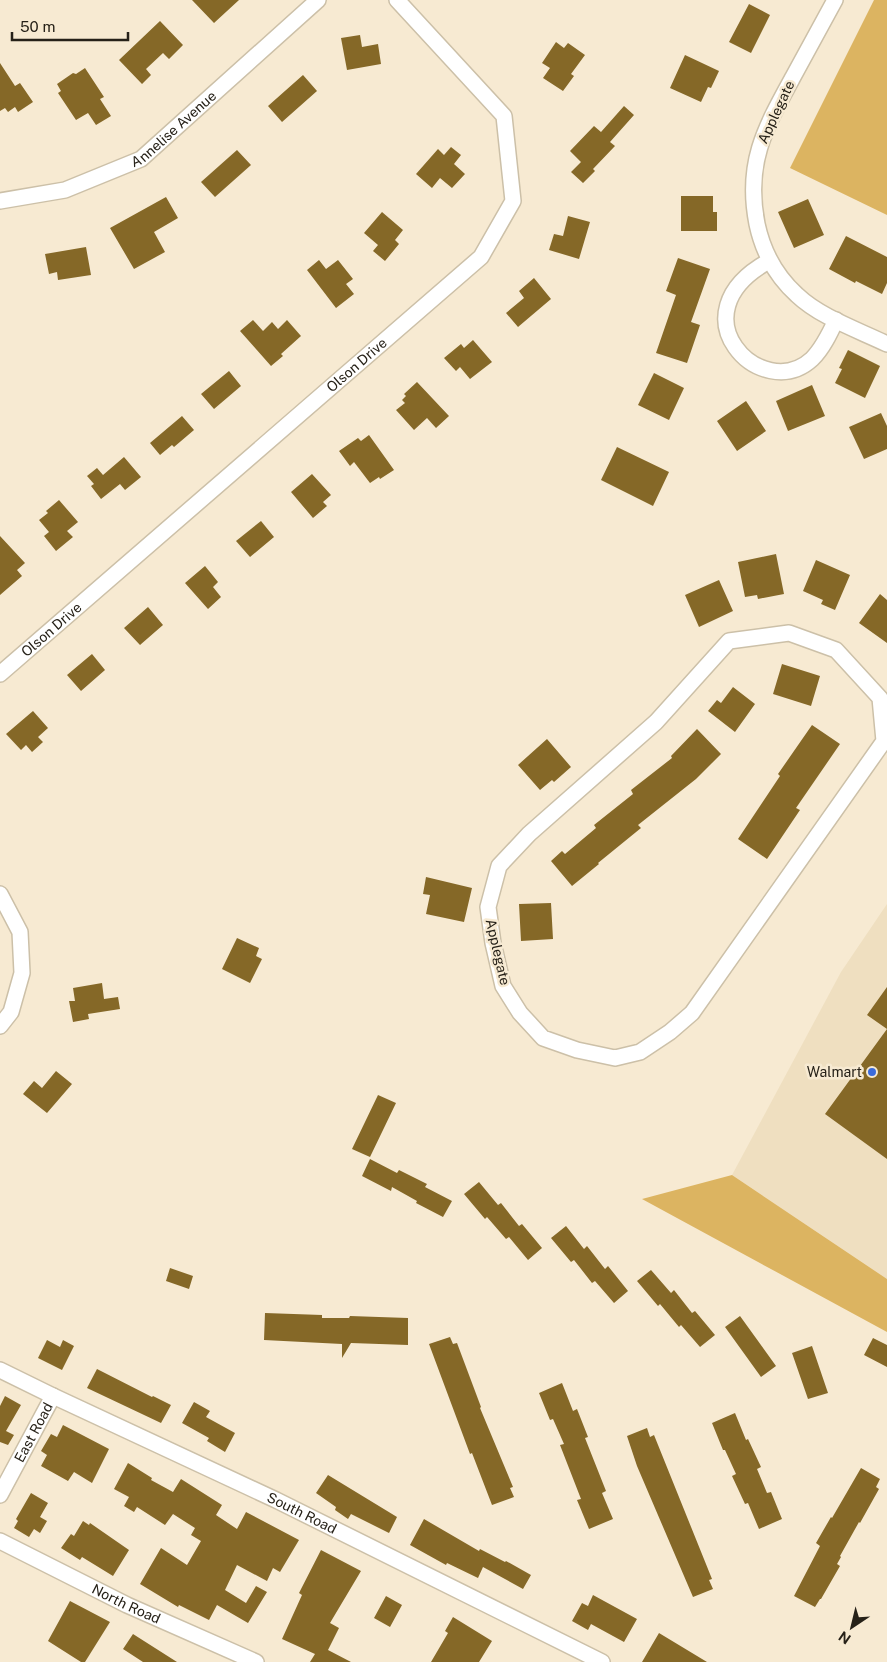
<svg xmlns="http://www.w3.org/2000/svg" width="887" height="1662" viewBox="0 0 887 1662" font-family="'Public Sans',sans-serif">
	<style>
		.built { fill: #efdfc0 }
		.forest { fill: #dcb461 }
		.building { fill: #856827 }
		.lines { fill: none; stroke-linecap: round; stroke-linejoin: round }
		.minor-casing { stroke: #ccc0a8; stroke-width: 18 }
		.minor { stroke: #fff; stroke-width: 15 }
		.poi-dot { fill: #3b6bdb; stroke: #f7ead2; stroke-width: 2 }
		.labels { text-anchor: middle; stroke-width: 5; stroke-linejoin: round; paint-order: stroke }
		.street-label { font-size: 14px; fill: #262118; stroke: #f7ead2 }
		.poi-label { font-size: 14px; fill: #262118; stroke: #f7ead2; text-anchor: end }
	</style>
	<rect width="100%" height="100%" fill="#f7ead2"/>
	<path class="built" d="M887 904V1279L732 1175 841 972Z"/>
	<path class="forest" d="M874 0H887V215L790 168Z
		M732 1175 887 1279V1332L642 1199Z"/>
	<path class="building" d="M192 0H239L214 23Z
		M749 4 770 15 751 53 729 42Z
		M160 21 183 45 169 59 163 53 146 69 151 75 142 84 119 60Z
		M360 35 362 47 378 44 381 64 347 70 341 38Z
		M556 42 564 48 568 43 585 55 571 74 574 76 563 91 543 78 550 68 542 63Z
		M685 55 719 71 711 88 708 87 701 102 670 88Z
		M0 63 15 86 20 83 33 102 18 112 15 107 8 112 5 108 0 111Z
		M85 68 104 97 100 99 111 116 96 125 88 113 76 120 58 93 61 91 57 84 73 73 76 74Z
		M303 75 317 91 282 122 268 106Z
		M624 106 634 115 610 142 615 146 593 169 595 171 583 183 571 172 581 162 570 151 594 126 601 132Z
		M451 147 461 155 454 164 465 174 452 188 440 178 432 188 416 174 438 149 444 155Z
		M237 150 251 165 215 197 201 182Z
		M681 196H713V212H717V231H681Z
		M166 197 178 218 154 232 165 252 134 269 110 228Z
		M808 199 824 235 794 248 778 212Z
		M382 212 403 230 395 240 399 244 385 261 373 251 378 245 364 233Z
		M568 216 590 222 579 259 549 250 554 234 563 236Z
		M846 236 887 257V283L882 294 856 281 855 283 829 269Z
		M86 247 91 275 58 280 57 272 49 274 45 254Z
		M678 258 710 269 691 322 700 325 687 363 656 353 676 295 666 291Z
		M319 260 326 269 338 260 353 279 346 284 354 294 336 308 307 270Z
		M534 278 551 299 518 327 506 313 524 298 519 291Z
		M253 320 263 331 272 322 278 329 287 320 301 336 281 354 283 356 271 366 240 331Z
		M473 340 492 362 470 379 460 367 456 371 444 358 461 344 464 348Z
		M848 350 880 366 865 398 835 383 842 369 839 368Z
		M229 371 241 386 214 409 201 394Z
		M654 373 684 388 669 420 638 405Z
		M417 382 449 416 436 428 427 418 414 430 396 410 405 403 402 400 406 396 404 394Z
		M812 385 825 416 788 431 776 401Z
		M746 401 766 431 737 451 717 421Z
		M881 413 887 426V449L864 459 849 427Z
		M182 416 194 430 174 447 172 445 160 455 150 443Z
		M369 435 394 470 380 479 379 477 370 483 354 462 350 466 339 451 358 438 361 441Z
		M617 447 669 472 653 506 601 480Z
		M124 457 141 477 125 490 120 484 101 499 91 486 94 484 87 476 97 468 103 475Z
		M312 474 331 495 323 502 327 506 313 518 291 492Z
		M59 500 78 522 67 531 73 537 56 551 44 536 49 532 39 520 48 513 46 511Z
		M261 521 274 537 250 557 236 541Z
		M0 536 25 563 17 570 22 576 0 595Z
		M776 554 784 594 758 599 757 595 745 597 738 562Z
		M816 560 850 575 835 610 821 604 823 600 803 591Z
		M205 566 218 582 213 587 221 597 208 609 185 583Z
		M719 580 733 611 699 627 685 595Z
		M880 594 887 600V643L859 623Z
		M148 607 163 625 140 645 124 628Z
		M92 654 105 670 81 691 67 675Z
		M782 664 820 676 811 706 773 694Z
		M733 687 755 704 735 732 708 711 717 700 721 703Z
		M33 711 48 728 38 737 43 742 32 752 26 745 21 750 6 734Z
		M812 725 840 744 796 808 800 810 767 859 738 839 780 776 778 774Z
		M697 729 721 754 696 779 638 825 641 828 598 863 599 864 572 886 551 861 562 851 565 854 596 828 594 825 633 794 631 790 672 758 671 756Z
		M547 739 571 767 554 782 552 780 540 790 518 765Z
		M426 877 472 888 464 922 426 914 430 895 423 894Z
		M551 903 553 939 521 941 519 904Z
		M237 938 259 948 256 956 262 959 250 983 222 969Z
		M102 983 104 999 118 997 120 1009 88 1014 89 1019 73 1022 69 1001H75L73 988Z
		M887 987V1159L825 1114 887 1029 867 1015Z
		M56 1071 72 1084 47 1113 23 1094 34 1081 42 1088Z
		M378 1095 396 1103 370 1157 352 1149Z
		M370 1159 397 1173 399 1170 427 1184 425 1187 452 1201 443 1217 416 1203 417 1201 392 1187 391 1191 362 1176Z
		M479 1182 498 1205 501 1203 519 1226 522 1224 542 1248 528 1260 509 1237 506 1239 487 1217 485 1219 464 1194Z
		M566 1226 584 1249 587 1246 605 1269 608 1266 628 1291 614 1303 595 1281 592 1283 574 1260 571 1262 551 1238Z
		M170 1268 193 1276 189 1289 166 1281Z
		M651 1270 671 1293 674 1290 692 1313 695 1311 715 1335 700 1347 681 1325 679 1327 660 1304 658 1306 637 1281Z
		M265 1313 322 1315V1318H349L350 1316 408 1318V1345L351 1343 342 1358V1344L264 1340Z
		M740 1316 776 1366 761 1377 725 1327Z
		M450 1337 453 1344 457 1343 481 1407 480 1408 513 1487 510 1488 514 1497 492 1505 472 1453 470 1454 429 1344Z
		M873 1338 887 1345V1367L864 1355Z
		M47 1340 60 1347 63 1340 74 1346 62 1370 38 1358Z
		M812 1346 828 1393 808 1399 792 1353Z
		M97 1369 152 1397 153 1396 171 1405 161 1423 87 1388Z
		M562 1383 573 1411 577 1409 588 1437 585 1438 606 1491 602 1493 613 1519 589 1529 577 1500 581 1499 560 1445 564 1444 553 1419 550 1420 539 1393Z
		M5 1396 21 1405 6 1431 14 1435 8 1445 0 1442V1406Z
		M194 1402 210 1411 206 1417 235 1433 225 1452 207 1441 209 1438 182 1423Z
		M735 1413 746 1440 748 1439 761 1467 757 1469 767 1493 771 1492 782 1519 759 1529 748 1503 745 1504 732 1476 736 1474 725 1450H723L712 1423Z
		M63 1425 109 1449 92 1483 74 1472 68 1481 41 1466 47 1455 41 1451 51 1434 57 1437Z
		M647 1428 650 1437 654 1435 712 1579 709 1580 713 1589 693 1597 637 1466 627 1436Z
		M128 1463 152 1478 151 1480 173 1492 181 1479 222 1505 216 1515 237 1529 246 1512 299 1540 280 1572 273 1568 267 1581 237 1565 225 1590 246 1603 256 1586 267 1592 248 1623 217 1605 209 1620 179 1605 178 1607 140 1584 161 1548 187 1565 201 1541 191 1535 195 1528 173 1514 165 1525 137 1507 134 1512 124 1506 129 1497 114 1489Z
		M861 1468 880 1479 876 1487 879 1489 860 1523 859 1522 840 1556 841 1557 837 1564 840 1566 821 1599H820L815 1607 794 1596 820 1546 816 1543 831 1517 832 1518Z
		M328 1475 397 1517 389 1533 351 1514 348 1519 335 1510 336 1507 316 1493Z
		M31 1493 48 1503 40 1517 47 1521 40 1533 34 1529 29 1537 14 1528 18 1521 16 1519Z
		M424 1519 479 1551 480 1549 505 1562 506 1561 531 1575 523 1589 483 1567 478 1578 447 1563 446 1565 410 1545Z
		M83 1521 89 1525 90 1523 129 1550 113 1576 82 1557 80 1560 61 1548 71 1534 74 1536Z
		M321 1550 361 1571 330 1623 339 1628 328 1650 351 1662H310L315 1654 282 1639 302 1595 299 1593Z
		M593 1595 637 1619 624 1642 591 1624 588 1630 572 1621 582 1603 588 1606Z
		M386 1596 402 1605 390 1627 374 1618Z
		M70 1601 110 1622 85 1662H81L48 1641Z
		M453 1617 492 1641 479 1662H431L448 1633 445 1631Z
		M659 1633 707 1662H642Z
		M133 1634 177 1662H143L123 1649Z"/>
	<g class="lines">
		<defs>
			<g id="minor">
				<path d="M835 0C821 26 807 51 793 77 765 128 745 163 757 224 763 252 776 276 797 295 820 317 858 330 887 344"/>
				<path id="s1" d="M0 201 65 190 141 159 318 0"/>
				<path d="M769 261C672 314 762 405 812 359 823 348 830 333 836 320"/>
				<path d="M789 633 836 650 880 698 884 741 692 1013 670 1032 640 1052 615 1058 577 1050 543 1038 520 1013 503 986 493 943 488 907 499 866 529 834 656 722 729 641Z"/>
				<path id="s2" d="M0 674 481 257 513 201 504 116 397 0"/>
				<path d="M0 894 20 932 22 973 11 1012 0 1026"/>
				<path id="s3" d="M0 1370 53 1396 276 1500 602 1662"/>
				<path id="s4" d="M0 1495 53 1396"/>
				<path id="s5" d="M0 1541 127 1605 256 1662"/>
			</g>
		</defs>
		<use href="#minor" class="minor-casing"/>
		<use href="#minor" class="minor"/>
	</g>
	<circle class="poi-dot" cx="872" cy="1072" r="5"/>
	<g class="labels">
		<g class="street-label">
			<text transform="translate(776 112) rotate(-65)" y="5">Applegate</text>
			<text dy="5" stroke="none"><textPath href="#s1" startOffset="192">Annelise Avenue</textPath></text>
			<text dy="5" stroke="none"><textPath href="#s2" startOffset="472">Olson Drive</textPath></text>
			<text dy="5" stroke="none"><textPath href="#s2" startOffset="68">Olson Drive</textPath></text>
			<text transform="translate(498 952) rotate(77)" y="5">Applegate</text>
			<text dy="5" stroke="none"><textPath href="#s4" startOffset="71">East Road</textPath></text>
			<text dy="5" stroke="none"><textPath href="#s3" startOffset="334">South Road</textPath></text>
			<text dy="5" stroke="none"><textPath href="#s5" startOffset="141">North Road</textPath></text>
		</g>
		<g class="poi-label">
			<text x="862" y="1077">Walmart</text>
		</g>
	</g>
	<g transform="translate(852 1627) rotate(215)" stroke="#f7ead2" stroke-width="4" paint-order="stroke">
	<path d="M0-4L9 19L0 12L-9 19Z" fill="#262118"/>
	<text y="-8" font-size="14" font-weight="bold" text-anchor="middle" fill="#262118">N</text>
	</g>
	<path d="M12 32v8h116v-8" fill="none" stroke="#262118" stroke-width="2.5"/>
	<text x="20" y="32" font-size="15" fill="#262118" stroke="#f7ead2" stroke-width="4" paint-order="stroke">50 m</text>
</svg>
